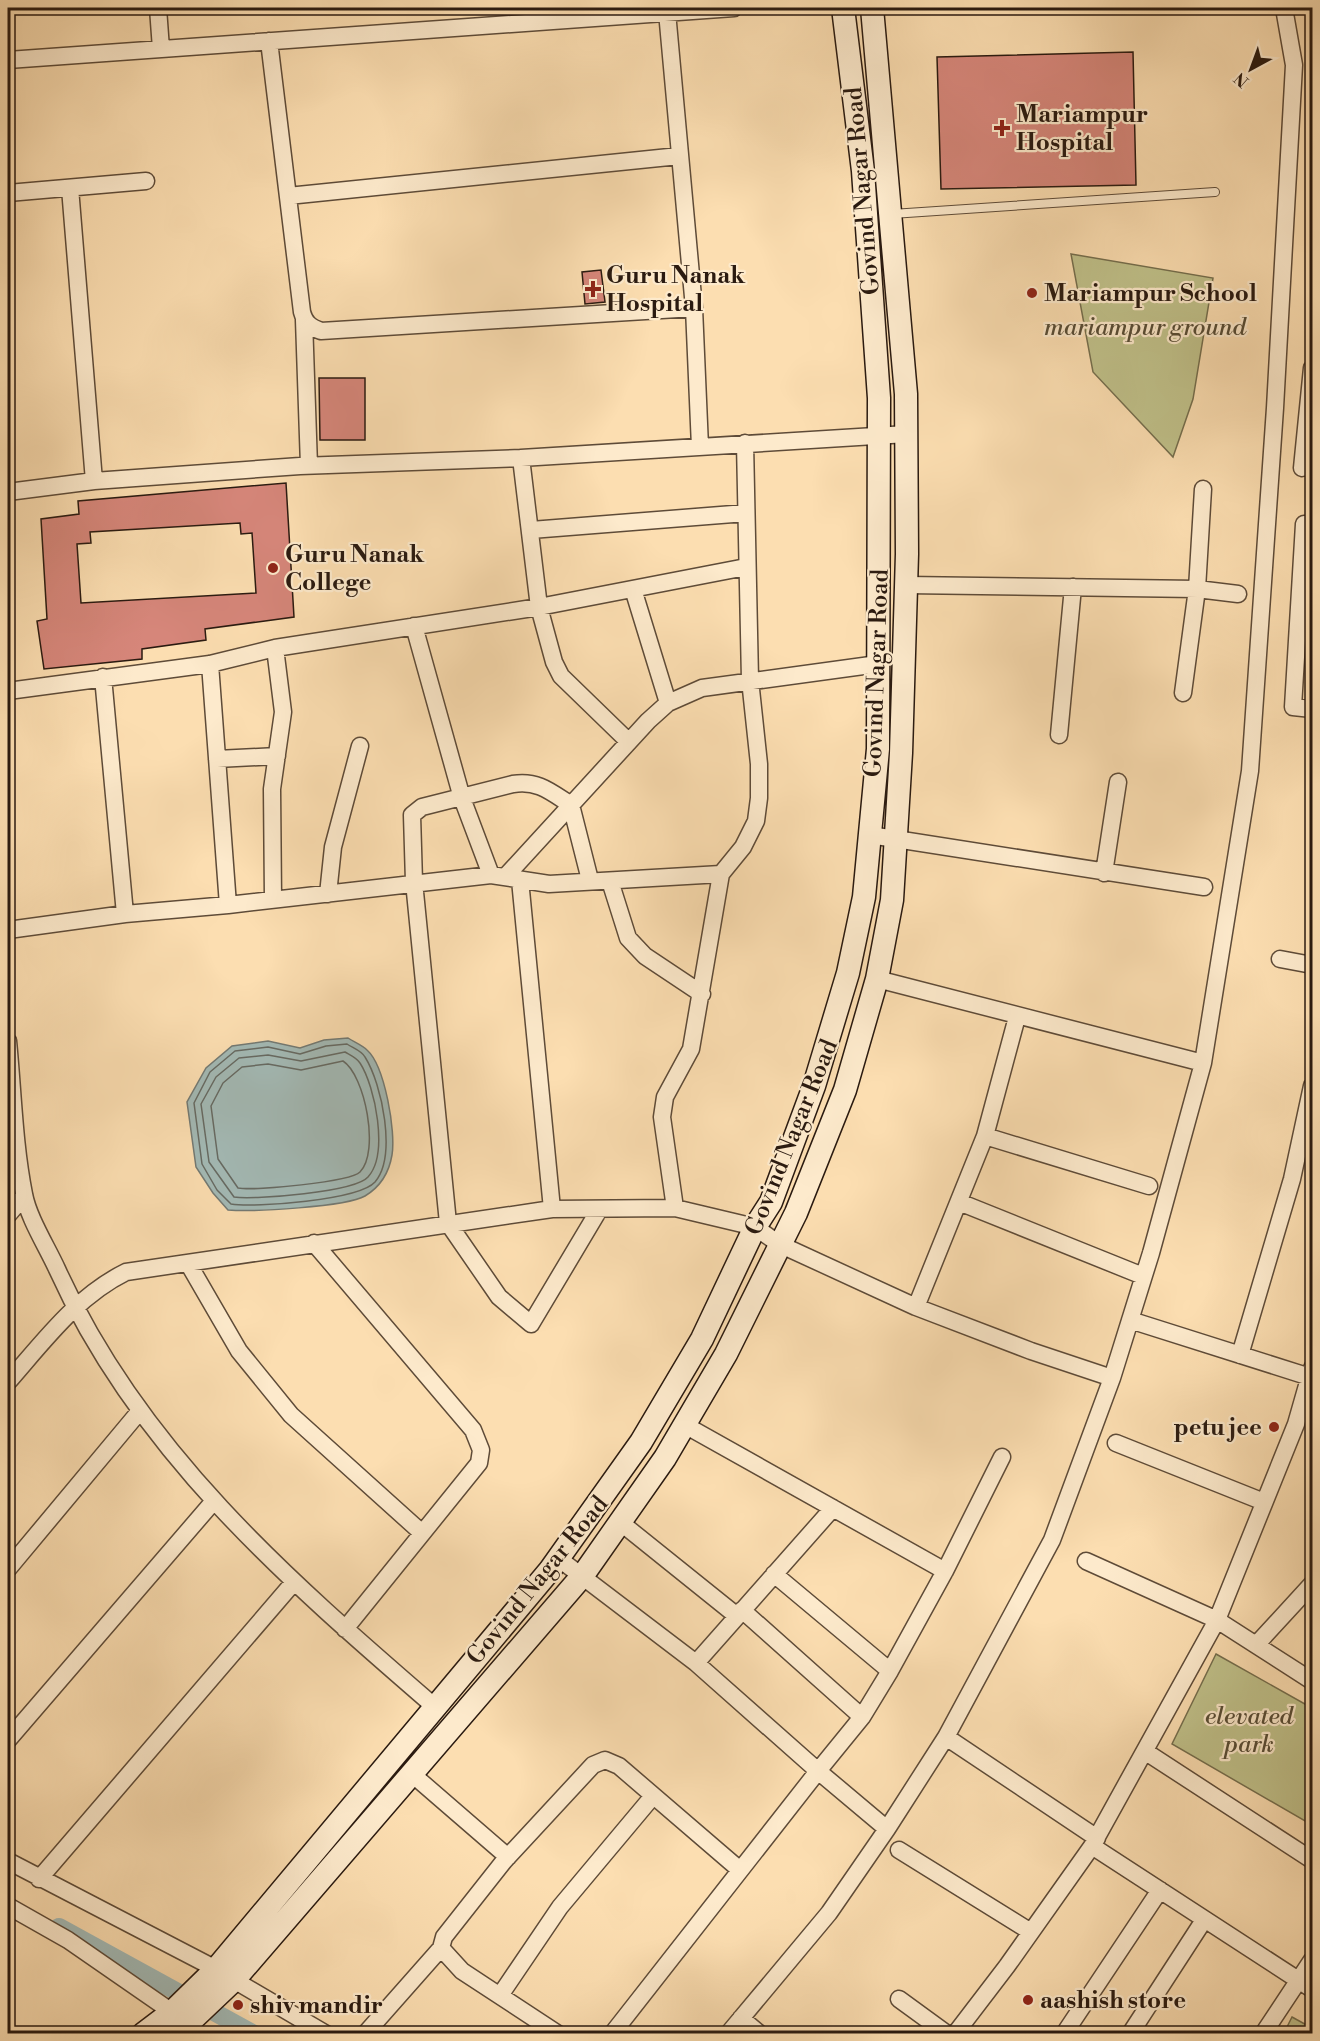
<svg xmlns="http://www.w3.org/2000/svg" width="1320" height="2041" viewBox="0 0 1320 2041" font-family="'Libre Bodoni',serif">
	<style>
		.green { fill: #c0c18a; stroke: #756e4d; stroke-width: 1.5 }
		.water { fill: #a3bab6; stroke: #737a74; stroke-width: 1.5 }
		.lines { fill: none; stroke-linecap: round; stroke-linejoin: round }
		.shore { stroke: #666a63; stroke-width: 1.5 }
		.canal { stroke: #a3bab6; stroke-width: 18 }
		.building { fill: #d6867a; stroke: #2a1a10; stroke-width: 1.5; fill-rule: evenodd }
		.lane-casing { stroke: #5e4b38; stroke-width: 10 }
		.street-casing { stroke: #5e4b38; stroke-width: 19 }
		.secondary-casing { stroke: #2a1a10; stroke-width: 25 }
		.lane { stroke: #fdeacc; stroke-width: 8 }
		.street { stroke: #fdeacc; stroke-width: 16 }
		.secondary { stroke: #fdeacc; stroke-width: 22 }
		.poi-dot { fill: #8f2418; stroke: #fdeacc; stroke-width: 2 }
		.labels { text-anchor: middle; stroke-width: 4.5; stroke-linejoin: round; paint-order: stroke }
		.poi-label { font-size: 24px; font-weight: bold; fill: #2a1a10; stroke: #fdeacc; text-anchor: start }
		.street-label { font-size: 24px; fill: #2a1a10; stroke: #fdeacc }
		.park-label { font-size: 24px; font-style: italic; fill: #574c35; stroke: #fdeacc }
	</style>
	<rect width="100%" height="100%" fill="#fcdeb1"/>
	<filter id="stains"><feTurbulence type="fractalNoise" baseFrequency=".00333" numOctaves="4"/><feColorMatrix values="0 0 0 0 .2 0 0 0 0 .09 0 0 0 0 .02 0 0 0 .5 -.17"/></filter>
	<radialGradient id="worn" r=".72"><stop offset=".6" stop-color="#630" stop-opacity="0"/><stop offset="1" stop-color="#630" stop-opacity=".3"/></radialGradient>
	<path class="green" d="M1071 254 1213 278 1193 399 1173 457 1093 372Z
		M1216 1654 1312 1708V1825L1172 1744Z
		M1292 2017 1312 2028V2033H1284Z"/>
	<path class="water" d="M348 1038C354 1042 362 1045 367 1050 385 1066 396 1132 392 1155 389 1173 380 1187 365 1196 346 1207 253 1212 228 1210L213 1193 196 1167 187 1102 206 1068 232 1046 268 1041 300 1048 324 1040Z"/>
	<g class="lines">
		<path class="shore" d="M347 1044C353 1048 362 1051 365 1057 382 1084 397 1156 375 1182 359 1200 255 1208 231 1204L217 1190 202 1164 194 1103 210 1072 235 1051 268 1047 300 1054 326 1046Z
			M345 1052C350 1055 357 1058 360 1063 375 1086 389 1154 368 1177 355 1192 255 1200 234 1197L209 1162 201 1104 216 1077 239 1058 268 1055 301 1061Z
			M343 1061C365 1075 380 1152 360 1172 350 1182 254 1191 238 1188L218 1159 211 1106 223 1083 242 1067 268 1064 301 1070Z"/>
		<path class="canal" d="M59 1927 254 2034"/>
	</g>
	<path class="building" d="M1133 52 1136 185 941 189 937 57Z
		M601 270 605 302 585 304 582 272Z
		M319 378H365V440H320Z
		M286 483 294 617 205 629 206 640 142 649V659L44 669 37 621 47 619 41 519 79 514 78 501ZM240 523 241 534 252 533 256 593 81 603 77 544 91 543 90 532Z"/>
	<g class="lines">
		<defs>
			<path id="lane" d="M892 214 1215 192"/>
			<path id="street" d="M158 8 161 49
				M667 12 694 308 700 447
				M269 41 302 312C305 323 310 327 321 331L694 308
				M8 60 734 8
				M70 188 94 481
				M8 193 146 181
				M288 196 679 156
				M304 320 309 466
				M521 458 539 607 554 662 561 676 629 742
				M1302 468 1312 368
				M8 492 94 481 300 466 521 458 907 434
				M1312 525 1304 524 1293 707 1312 709
				M531 530 746 513
				M906 585 1197 589 1238 594
				M633 589 668 703
				M414 626 462 798 491 875
				M210 664 228 905
				M103 677 125 914
				M8 691 210 664 275 648 539 607 746 567
				M1183 693 1197 589 1203 489
				M1059 735 1073 587
				M217 759 277 756
				M870 835 1204 887
				M1104 873 1118 782
				M505 877 648 721 668 703 702 688 878 664
				M520 880 552 1209
				M590 880 571 805C551 792 538 780 513 784L422 807 412 815 414 882 448 1223 499 1297 531 1324 599 1210
				M610 881 628 938 645 956 702 994
				M328 894 333 847 360 746
				M273 899 272 789 283 712 275 648
				M8 930 125 914 228 905 491 875 549 884 721 874
				M1280 959 1312 965
				M877 979 1203 1063 1250 771 1275 408 1294 65 1284 8
				M8 1041C13 1091 14 1144 24 1194 28 1217 47 1247 57 1269 139 1451 287 1579 435 1707
				M985 1136 1149 1186
				M959 1202 1143 1276
				M675 1208 662 1117 665 1097 691 1049 721 874 743 847 756 821 759 798V764L750 680 745 443
				M8 1215 24 1196
				M314 1243 473 1430 481 1450 479 1463 345 1629
				M188 1263 239 1351 291 1415 422 1533
				M916 1307 985 1136 1017 1017
				M1130 1320 1310 1377
				M1240 1355 1292 1179 1312 1086
				M8 1382C44 1341 77 1296 126 1272L552 1209 675 1208 755 1227 779 1244 916 1307 1031 1351 1112 1378
				M683 1424 945 1571
				M1116 1443 1264 1502
				M620 1522 737 1616
				M558 1558 696 1663 818 1771 612 2034
				M1086 1561 1217 1620 1312 1681
				M8 1569 139 1412
				M774 1574 890 1671
				M742 1610 862 1717
				M1256 1645 1312 1584
				M696 1663 833 1508
				M946 1737 1097 1838
				M8 1740 213 1502
				M1146 1752 1312 1860
				M412 1774 508 1857
				M887 1829 818 1771 862 1717 890 1671 945 1571 1002 1457
				M1092 1846 1312 1989
				M899 1850 1031 1932
				M8 1861 216 1969
				M39 1879 294 1582
				M8 1906 68 1940 172 2012
				M441 1948 462 1971 558 2034
				M234 1980 326 2034
				M501 1994 560 1907 653 1796
				M899 1999 947 2034
				M741 2018 760 2034
				M365 2034 441 1948 444 1937 504 1861 593 1765 605 1760 619 1766 740 1870
				M728 2034 829 1913 887 1829 946 1737 1052 1540 1112 1378 1151 1253 1203 1063
				M955 2034 1007 1966 1092 1846 1217 1620 1296 1424 1312 1368
				M1064 2034 1160 1890
				M1130 2034 1204 1920
				M1263 2034 1312 1960"/>
			<path id="secondary" d="M143 2034 172 2012 216 1969 550 1570 641 1442 702 1339 755 1227 771 1202 814 1086 848 973 864 897 878 749 879 398 863 171 843 8
				M177 2034 234 1980 583 1575 665 1458 726 1354 796 1213 845 1090 877 979 892 900 901 753 907 554 906 394 872 8"/>
		</defs>
		<use href="#lane" class="lane-casing"/>
		<use href="#street" class="street-casing"/>
		<use href="#secondary" class="secondary-casing"/>
		<use href="#lane" class="lane"/>
		<use href="#street" class="street"/>
		<use href="#secondary" class="secondary"/>
	</g>
	<g class="poi-dot">
		<path d="M999 119h6v6h6v6h-6v6h-6v-6h-6v-6h6z"/>
		<path d="M590 280h6v6h6v6h-6v6h-6v-6h-6v-6h6z"/>
		<circle cx="1032" cy="293" r="6"/>
		<circle cx="273" cy="568" r="6"/>
		<circle cx="1274" cy="1427" r="6"/>
		<circle cx="1028" cy="2000" r="6"/>
		<circle cx="238" cy="2005" r="6"/>
	</g>
	<g class="labels">
		<g class="poi-label">
			<text x="1016" y="122">Mariampur<tspan x="1016" dy="28">Hospital</tspan></text>
			<text x="606" y="283">Guru Nanak<tspan x="606" dy="28">Hospital</tspan></text>
			<text x="1044" y="301">Mariampur School</text>
			<text x="285" y="562">Guru Nanak<tspan x="285" dy="28">College</tspan></text>
			<text x="1262" y="1435" text-anchor="end">petu jee</text>
			<text x="1040" y="2008">aashish store</text>
			<text x="250" y="2013">shiv mandir</text>
		</g>
		<g class="street-label">
			<text transform="translate(862 191) rotate(-95)" y="8">Govind Nagar Road</text>
			<text transform="translate(876 673) rotate(-88)" y="8">Govind Nagar Road</text>
			<text transform="translate(791 1137) rotate(-68)" y="8">Govind Nagar Road</text>
			<text transform="translate(537 1580) rotate(-51)" y="8">Govind Nagar Road</text>
		</g>
		<g class="park-label">
			<text x="1145" y="335">mariampur ground</text>
			<text x="1249" y="1724">elevated<tspan x="1249" dy="28">park</tspan></text>
		</g>
	</g>
	<rect width="1320" height="2041" fill="none" stroke="#fcdeb1" stroke-width="30"/>
	<rect x="9" y="9" width="1302" height="2023" fill="none" stroke="#2a1a10" stroke-width="3"/>
	<rect x="15" y="15" width="1290" height="2011" fill="none" stroke="#2a1a10" stroke-width="1.5"/>
	<g transform="translate(1251 69) rotate(221)" stroke="#fdeacc" stroke-width="4.5" paint-order="stroke">
	<path d="M0-4.5L10 22L0 15L-10 22Z" fill="#2a1a10"/>
	<text y="-9" font-size="16" font-weight="bold" text-anchor="middle" fill="#2a1a10">N</text>
	</g>
	<rect width="100%" height="100%" filter="url(#stains)"/>
	<rect width="100%" height="100%" fill="url(#worn)"/>
</svg>
